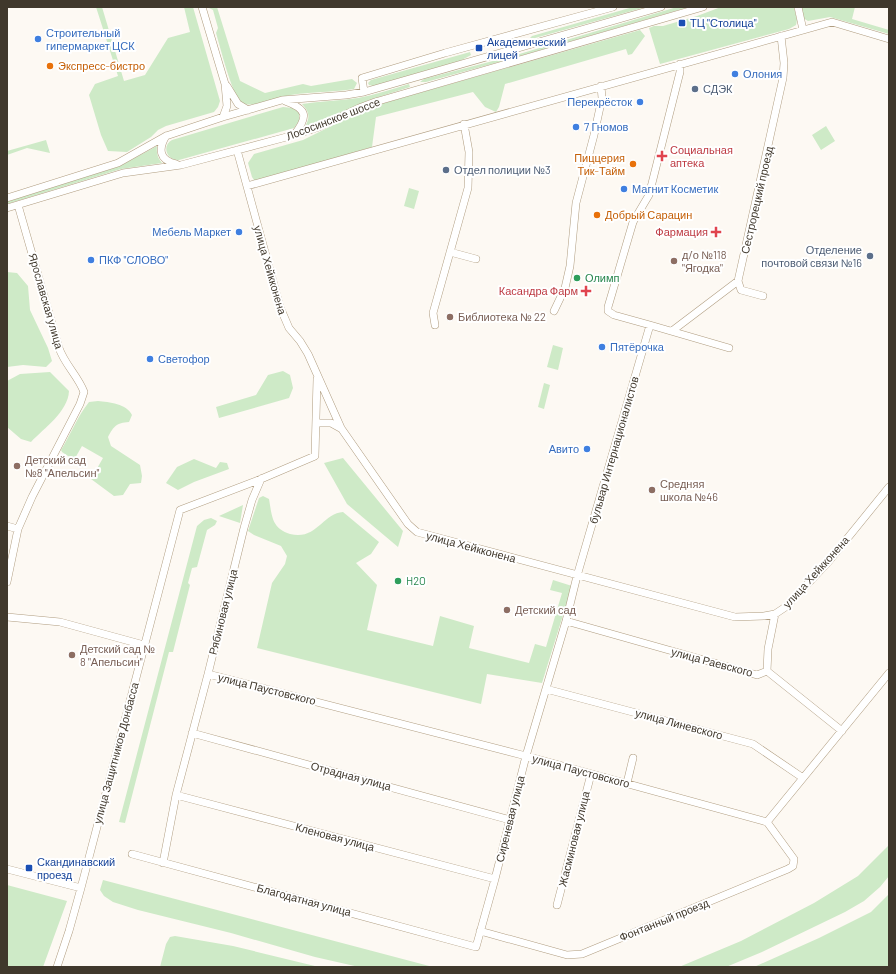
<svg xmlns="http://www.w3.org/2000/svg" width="896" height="974" viewBox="0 0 896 974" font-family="Barlow,sans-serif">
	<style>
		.green { fill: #ceeac7 }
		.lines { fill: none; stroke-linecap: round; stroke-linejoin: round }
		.minor-casing { stroke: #b09d80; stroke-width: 8 }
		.minor { stroke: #fff; stroke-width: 7 }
		.transit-dot { fill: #1a4fb4; stroke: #fff; stroke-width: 1.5 }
		.shop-dot { fill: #3f7fe0; stroke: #fff; stroke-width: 1.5 }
		.food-dot { fill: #e8710a; stroke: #fff; stroke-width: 1.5 }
		.service-dot { fill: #5c6f8a; stroke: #fff; stroke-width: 1.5 }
		.health-dot { fill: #e0444e; stroke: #fff; stroke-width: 1.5 }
		.education-dot { fill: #8d6e63; stroke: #fff; stroke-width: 1.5 }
		.leisure-dot { fill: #2e9e5b; stroke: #fff; stroke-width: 1.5 }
		.labels { text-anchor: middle; stroke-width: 4; stroke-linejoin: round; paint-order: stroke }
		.transit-label { font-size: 11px; fill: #164399; stroke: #fff; text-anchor: start }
		.shop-label { font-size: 11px; fill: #366cbe; stroke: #fff; text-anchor: start }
		.food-label { font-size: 11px; fill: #c56008; stroke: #fff; text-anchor: start }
		.service-label { font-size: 11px; fill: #4e5e75; stroke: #fff; text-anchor: start }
		.street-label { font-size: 11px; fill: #40382c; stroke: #fff }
		.health-label { font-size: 11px; fill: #be3a42; stroke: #fff; text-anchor: end }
		.education-label { font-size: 11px; fill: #785e54; stroke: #fff; text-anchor: start }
		.leisure-label { font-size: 11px; fill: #27864d; stroke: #fff; text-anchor: start }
	</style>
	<rect width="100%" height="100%" fill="#fdf9f3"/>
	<path class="green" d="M96 7H102L124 81 145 75 168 38 190 32 184 7H193L220 101 218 107 214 112 166 126 158 130 151 137 127 152 108 151 101 135 89 95 95 84 118 76Z
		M208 7H217L240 81 265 93 303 84 311 86 352 79 357 83 354 89C330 93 305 91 282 97 271 100 249 109 241 102 232 95 220 46 216 33L218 28 213 10 209 8Z
		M633 7H646L528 40 532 36Z
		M677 7H689L517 57 426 82H420L424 79 516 55Z
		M721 7H794L797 20 796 25 789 29 660 64 649 28 654 26H663L697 16Z
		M801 7H855L852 19 889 30V34L830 17 808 21 803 18Z
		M640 30 645 36 632 54 628 55 626 49 505 84 499 107 496 112 485 107 473 92 376 117 372 147 256 181 254 180 252 177 248 163 254 154 303 140 370 107Z
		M470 52 471 55 460 61 373 86 369 85 368 83 371 80Z
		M409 84 410 87 369 100 326 120 305 127C310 117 310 113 302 104 320 101 339 101 358 98 375 95 392 89 409 84Z
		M283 107 293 108 299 113V121L294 128 179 160C167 161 161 146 172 140Z
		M826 126 835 141 821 150 812 135Z
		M46 140 50 153 27 148 7 155V151Z
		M157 146C156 154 158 158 162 163L121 169 7 204V201L120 166Z
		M409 188 419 191 414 209 404 206Z
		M7 272 17 273 28 286 30 310 48 348 52 361 46 367 23 365 7 367Z
		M553 345 563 348 558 370 547 367Z
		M283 371 290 375 293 388 289 398 219 418 216 407 256 395 268 375Z
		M50 372 69 391C68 412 44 428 31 442L21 439 7 427V381L20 374Z
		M544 383 550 385 544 409 538 407Z
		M98 401C109 402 127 404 132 415L129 422C116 423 114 426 108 437L111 446 140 465 142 476 141 483 130 484 123 495 114 496 91 479 103 458 82 446 74 460 62 452 61 450C71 434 77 417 89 402Z
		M343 458 403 531 398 547 347 504 324 463Z
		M194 459 216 468 220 462 227 463 229 469 194 482 178 490 166 483 177 467Z
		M263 496 269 499C272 515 271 528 290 534 316 541 323 513 343 512L379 542 371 554 356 563 377 585 367 630 433 646 440 616 474 626 469 648 529 663 535 644 546 647 562 593 550 590 553 580 572 586 542 683 487 674 481 704 257 648 272 583 285 564 287 556 281 546 254 535 248 531 259 498Z
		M243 505 240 523 219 516Z
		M211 518 217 521 215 525 207 530 197 567 192 568 188 583 190 585 173 652H169L125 823 119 822 197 526 204 520Z
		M889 845V876L880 887 864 901 845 912 762 952 726 967H679L741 941 814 903 858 876Z
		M103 880 433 967H359L315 957 231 933 138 910 113 902 104 896 100 890Z
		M7 885 67 901 43 967H7Z
		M889 894V967H754L819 938 871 912Z
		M175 936 233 946 319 967H160L166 944 170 937Z"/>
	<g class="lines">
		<defs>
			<path id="minor" d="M202 7 225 84 227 106 223 117
				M798 7 803 30
				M227 86 238 104 248 110
				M364 92 362 78 445 53 613 7
				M285 101C307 109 309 116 294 135
				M166 136C158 149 159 160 176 164
				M237 150 280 307 289 328 300 341 308 354 341 428 408 524 417 532 735 617 764 616 775 614 787 606 829 561 889 487
				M247 186 832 22 889 39
				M7 198 118 163 166 136 223 117 282 100 346 95 364 92 661 7
				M7 208 123 173 181 165 294 135 319 127 359 108 375 102 703 7
				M450 252 476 259
				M738 281 741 290 763 296
				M554 311 565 288 570 266 576 203 594 135 602 98 601 86
				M435 325 433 313 468 188 469 152 464 124
				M650 325 614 315 608 311V307L633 222 649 195 680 72V64
				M672 331 738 281 783 78 784 63 781 36
				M316 423H331L340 428
				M7 526 18 529
				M7 582 18 529 32 497 80 404 84 392C78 376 65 365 59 348L18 205
				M7 617 60 622 144 645
				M566 621 757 675 767 671 842 731
				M767 671 768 649 775 614
				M208 674 526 756 767 822
				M546 689 753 744 803 778
				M192 733 510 820
				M627 783 633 758
				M176 795 495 879
				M767 822 889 673
				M132 854 476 947 495 879 526 756 566 621 577 576 650 325 729 348
				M163 863 176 795 208 674 244 528 252 500 261 479
				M7 869 81 888
				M557 905 591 774
				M480 931 567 955 582 954 788 869 793 866 794 859 767 822
				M57 967 69 931 81 888 180 510 261 479 315 456 317 379"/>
		</defs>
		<use href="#minor" class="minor-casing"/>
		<use href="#minor" class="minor"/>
	</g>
	<g class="transit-dot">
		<rect x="678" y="19" width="8" height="8" rx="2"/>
		<rect x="475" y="44" width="8" height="8" rx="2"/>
		<rect x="25" y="864" width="8" height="8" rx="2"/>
	</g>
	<g class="shop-dot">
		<circle cx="38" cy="39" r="4"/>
		<circle cx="735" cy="74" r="4"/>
		<circle cx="640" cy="102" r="4"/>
		<circle cx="576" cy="127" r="4"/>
		<circle cx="624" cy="189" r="4"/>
		<circle cx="239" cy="232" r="4"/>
		<circle cx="91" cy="260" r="4"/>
		<circle cx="602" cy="347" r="4"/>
		<circle cx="150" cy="359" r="4"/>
		<circle cx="587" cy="449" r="4"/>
	</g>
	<g class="food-dot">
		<circle cx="50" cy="66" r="4"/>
		<circle cx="633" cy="164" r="4"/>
		<circle cx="597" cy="215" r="4"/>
	</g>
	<g class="service-dot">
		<circle cx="695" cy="89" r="4"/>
		<circle cx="446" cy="170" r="4"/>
		<circle cx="870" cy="256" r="4"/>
	</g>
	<g class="health-dot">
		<path d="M660 150h4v4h4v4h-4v4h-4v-4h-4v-4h4z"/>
		<path d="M714 226h4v4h4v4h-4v4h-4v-4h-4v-4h4z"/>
		<path d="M584 285h4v4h4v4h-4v4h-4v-4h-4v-4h4z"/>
	</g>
	<g class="education-dot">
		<circle cx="674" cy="261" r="4"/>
		<circle cx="450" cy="317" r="4"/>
		<circle cx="17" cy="466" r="4"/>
		<circle cx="652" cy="490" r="4"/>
		<circle cx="507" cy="610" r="4"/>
		<circle cx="72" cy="655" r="4"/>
	</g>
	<g class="leisure-dot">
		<circle cx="577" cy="278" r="4"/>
		<circle cx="398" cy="581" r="4"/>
	</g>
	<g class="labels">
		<g class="transit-label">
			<text x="690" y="27">ТЦ "Столица"</text>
			<text x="487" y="46">Академический<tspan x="487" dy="13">лицей</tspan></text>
			<text x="37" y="866">Скандинавский<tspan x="37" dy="13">проезд</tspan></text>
		</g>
		<g class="shop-label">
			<text x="46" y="37">Строительный<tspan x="46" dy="13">гипермаркет ЦСК</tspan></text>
			<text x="743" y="78">Олония</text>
			<text x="632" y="106" text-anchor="end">Перекрёсток</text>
			<text x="584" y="131">7 Гномов</text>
			<text x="632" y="193">Магнит Косметик</text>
			<text x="231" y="236" text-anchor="end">Мебель Маркет</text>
			<text x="99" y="264">ПКФ "СЛОВО"</text>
			<text x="610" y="351">Пятёрочка</text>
			<text x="158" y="363">Светофор</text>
			<text x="579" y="453" text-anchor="end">Авито</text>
		</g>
		<g class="food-label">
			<text x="58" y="70">Экспресс-бистро</text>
			<text x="625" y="162" text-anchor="end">Пиццерия<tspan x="625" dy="13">Тик-Тайм</tspan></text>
			<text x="605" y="219">Добрый Сарацин</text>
		</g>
		<g class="service-label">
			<text x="703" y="93">СДЭК</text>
			<text x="454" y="174">Отдел полиции №3</text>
			<text x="862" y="254" text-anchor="end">Отделение<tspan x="862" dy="13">почтовой связи №16</tspan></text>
		</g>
		<g class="street-label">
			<text transform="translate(333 119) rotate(-21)" y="4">Лососинское шоссе</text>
			<text transform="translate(757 200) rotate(-77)" y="4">Сестрорецкий проезд</text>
			<text transform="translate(270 270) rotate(74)" y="4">улица Хейкконена</text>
			<text transform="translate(46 301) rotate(74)" y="4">Ярославская улица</text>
			<text transform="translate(614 450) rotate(-74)" y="4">бульвар Интернационалистов</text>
			<text transform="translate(471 547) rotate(15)" y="4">улица Хейкконена</text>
			<text transform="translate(816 572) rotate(-48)" y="4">улица Хейкконена</text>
			<text transform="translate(223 612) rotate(-76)" y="4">Рябиновая улица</text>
			<text transform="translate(712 662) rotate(15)" y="4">улица Раевского</text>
			<text transform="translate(267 689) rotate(14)" y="4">улица Паустовского</text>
			<text transform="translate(679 724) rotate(15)" y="4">улица Линевского</text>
			<text transform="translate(116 753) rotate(-75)" y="4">улица Защитников Донбасса</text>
			<text transform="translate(581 771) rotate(15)" y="4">улица Паустовского</text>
			<text transform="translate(351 776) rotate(15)" y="4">Отрадная улица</text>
			<text transform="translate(510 819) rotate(-76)" y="4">Сиреневая улица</text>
			<text transform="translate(335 837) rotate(15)" y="4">Кленовая улица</text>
			<text transform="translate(574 839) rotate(-76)" y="4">Жасминовая улица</text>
			<text transform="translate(304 900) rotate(15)" y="4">Благодатная улица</text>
			<text transform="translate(664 920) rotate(-22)" y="4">Фонтанный проезд</text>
		</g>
		<g class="health-label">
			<text x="670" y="154" text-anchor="start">Социальная<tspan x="670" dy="13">аптека</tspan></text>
			<text x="708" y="236">Фармация</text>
			<text x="578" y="295">Касандра Фарм</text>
		</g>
		<g class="education-label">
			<text x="682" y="259">д/о №118<tspan x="682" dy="13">"Ягодка"</tspan></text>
			<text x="458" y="321">Библиотека № 22</text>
			<text x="25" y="464">Детский сад<tspan x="25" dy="13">№8 "Апельсин"</tspan></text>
			<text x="660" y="488">Средняя<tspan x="660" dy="13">школа №46</tspan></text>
			<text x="515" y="614">Детский сад</text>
			<text x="80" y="653">Детский сад №<tspan x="80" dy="13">8 "Апельсин"</tspan></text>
		</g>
		<g class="leisure-label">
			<text x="585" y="282">Олимп</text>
			<text x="406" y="585">H2O</text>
		</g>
	</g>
	<rect width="896" height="974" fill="none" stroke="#40382c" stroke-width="16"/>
</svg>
